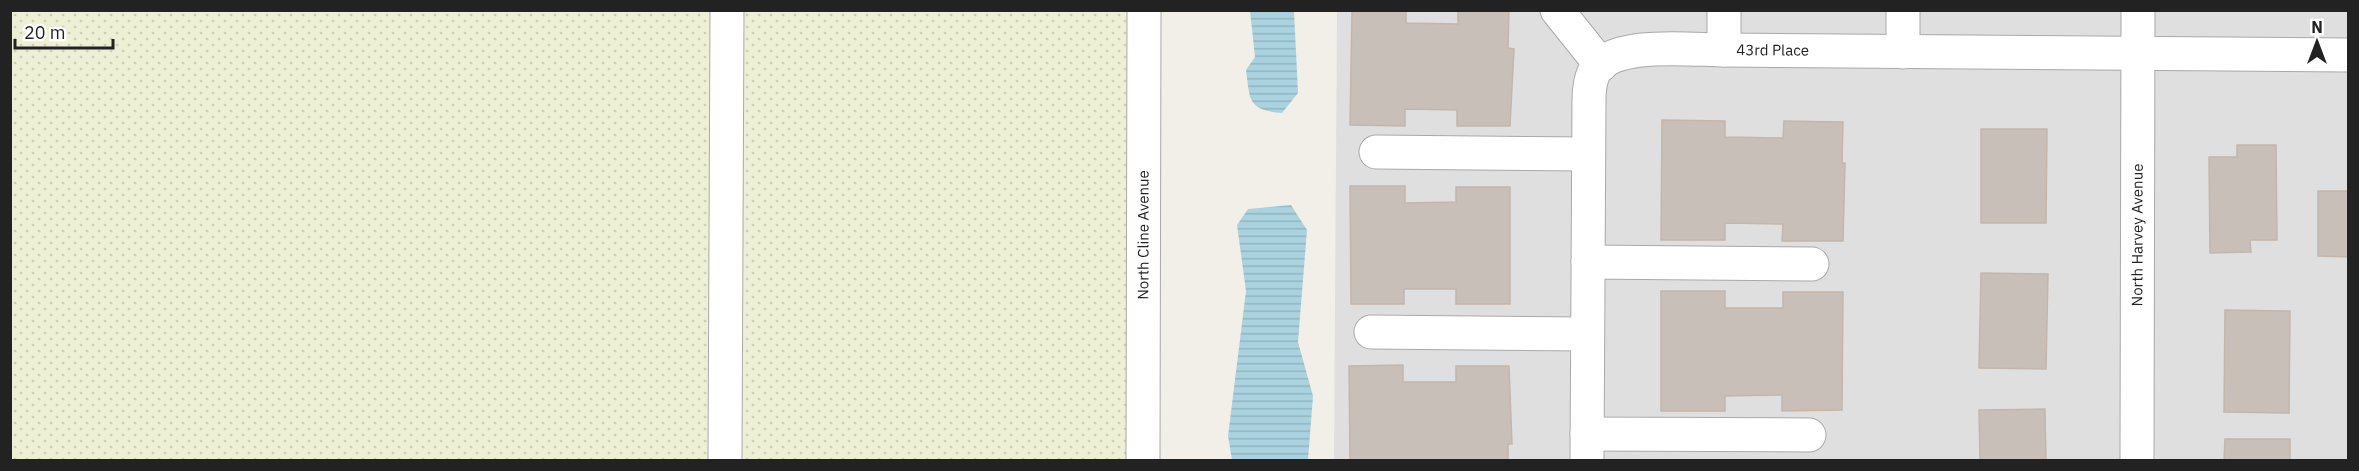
<svg xmlns="http://www.w3.org/2000/svg" width="2359" height="471" viewBox="0 0 2359 471" font-family="'IBM Plex Sans',sans-serif">
	<style>
		.residential { fill: #e0dfdf }
		.farmland { fill: url(#farmland-dots) }
		.water { fill: url(#water-rules) }
		.building { fill: #c7bfb8; stroke: #c4b6ab; stroke-width: 1.5 }
		.lines { fill: none; stroke-linecap: round; stroke-linejoin: round }
		.minor-casing { stroke: #a9a9a9; stroke-width: 35 }
		.minor { stroke: #fff; stroke-width: 33 }
		.labels { text-anchor: middle; stroke-width: 5; stroke-linejoin: round; paint-order: stroke }
		.street-label { font-size: 15px; fill: #222; stroke: #fff }
	</style>
	<defs>
		<pattern id="farmland-dots" width="8" height="8" patternUnits="userSpaceOnUse" patternTransform="scale(1.5)"><rect width="8" height="8" fill="#eef0d5"/><path d="M2 2h.1M6 6h.1" fill="none" stroke="#ccceb7" stroke-width="1.8" stroke-linecap="round"/></pattern>
		<pattern id="water-rules" width="6" height="5" patternUnits="userSpaceOnUse" patternTransform="scale(1.5)"><rect width="6" height="5" fill="#aad3df"/><path d="M0 2.5h6" fill="none" stroke="#92b5bf"/></pattern>
	</defs>
	<rect width="100%" height="100%" fill="#f2efe9"/>
	<path class="residential" d="M1337 11H2348V460H1334Z"/>
	<path class="farmland" d="M10 11H1145L1144 460H11Z"/>
	<path class="water" d="M1250 11H1294L1298 93 1282 113C1248 110 1250 101 1246 70L1255 57Z
		M1291 205 1307 230 1298 342 1313 396 1308 460H1232L1228 436 1246 291 1237 225 1248 209Z"/>
	<path class="building" d="M1352 10 1406 11V23L1458 24V10H1509L1508 48 1514 49 1510 126H1457V110L1405 109V126L1350 125Z
		M1662 120 1725 121V137L1783 138 1784 121 1843 122 1842 163H1845L1843 241H1782L1783 224 1725 223V240H1661Z
		M1981 129H2047L2046 223H1981Z
		M2237 145H2276L2277 240H2250L2251 252 2210 253 2209 157H2237Z
		M1350 186H1405V203L1456 202V187H1510V304H1456V289H1404V304H1351Z
		M2318 191H2348V257L2318 256Z
		M1981 273 2048 274 2046 369 1979 368Z
		M1661 291H1725V308H1783V292H1843L1842 410 1782 411V395L1725 396V411H1661Z
		M2225 310 2290 311 2289 413 2224 412Z
		M1403 365V382H1456V366H1509L1512 444H1508V460H1350L1349 366Z
		M2045 409 2046 460H1980L1979 410Z
		M2225 439H2290V460H2224Z"/>
	<g class="lines">
		<defs>
			<g id="minor">
				<path d="M1557 10 1601 65"/>
				<path d="M1724 50V10"/>
				<path d="M1903 52V10"/>
				<path d="M1376 152 1588 154"/>
				<path d="M1588 262 1812 264"/>
				<path d="M1371 332 1587 334"/>
				<path d="M1587 434 1809 435"/>
				<path d="M725 460 727 10"/>
				<path id="s1" d="M1143 460 1144 10"/>
				<path id="s2" d="M1587 460 1589 100C1589 91 1590 81 1594 72 1612 40 1691 50 1724 50L2348 55"/>
				<path id="s3" d="M2137 460 2138 10"/>
			</g>
		</defs>
		<use href="#minor" class="minor-casing"/>
		<use href="#minor" class="minor"/>
	</g>
	<g class="labels">
		<g class="street-label">
			<text dy="5" stroke="none"><textPath href="#s2" startOffset="574">43rd Place</textPath></text>
			<text dy="5" stroke="none"><textPath href="#s3" startOffset="225">North Harvey Avenue</textPath></text>
			<text dy="5" stroke="none"><textPath href="#s1" startOffset="225">North Cline Avenue</textPath></text>
		</g>
	</g>
	<rect width="2359" height="471" fill="none" stroke="#222222" stroke-width="24"/>
	<g transform="translate(2317 42)" stroke="#ffffff" stroke-width="4.5" paint-order="stroke">
	<path d="M0-4.5L10 22L0 15L-10 22Z" fill="#222222"/>
	<text y="-9" font-size="16" font-weight="bold" text-anchor="middle" fill="#222222">N</text>
	</g>
	<path d="M15 39v9h98v-9" fill="none" stroke="#222222" stroke-width="3"/>
	<text x="24" y="39" font-size="18" fill="#222222" stroke="#ffffff" stroke-width="4.5" paint-order="stroke">20 m</text>
</svg>
